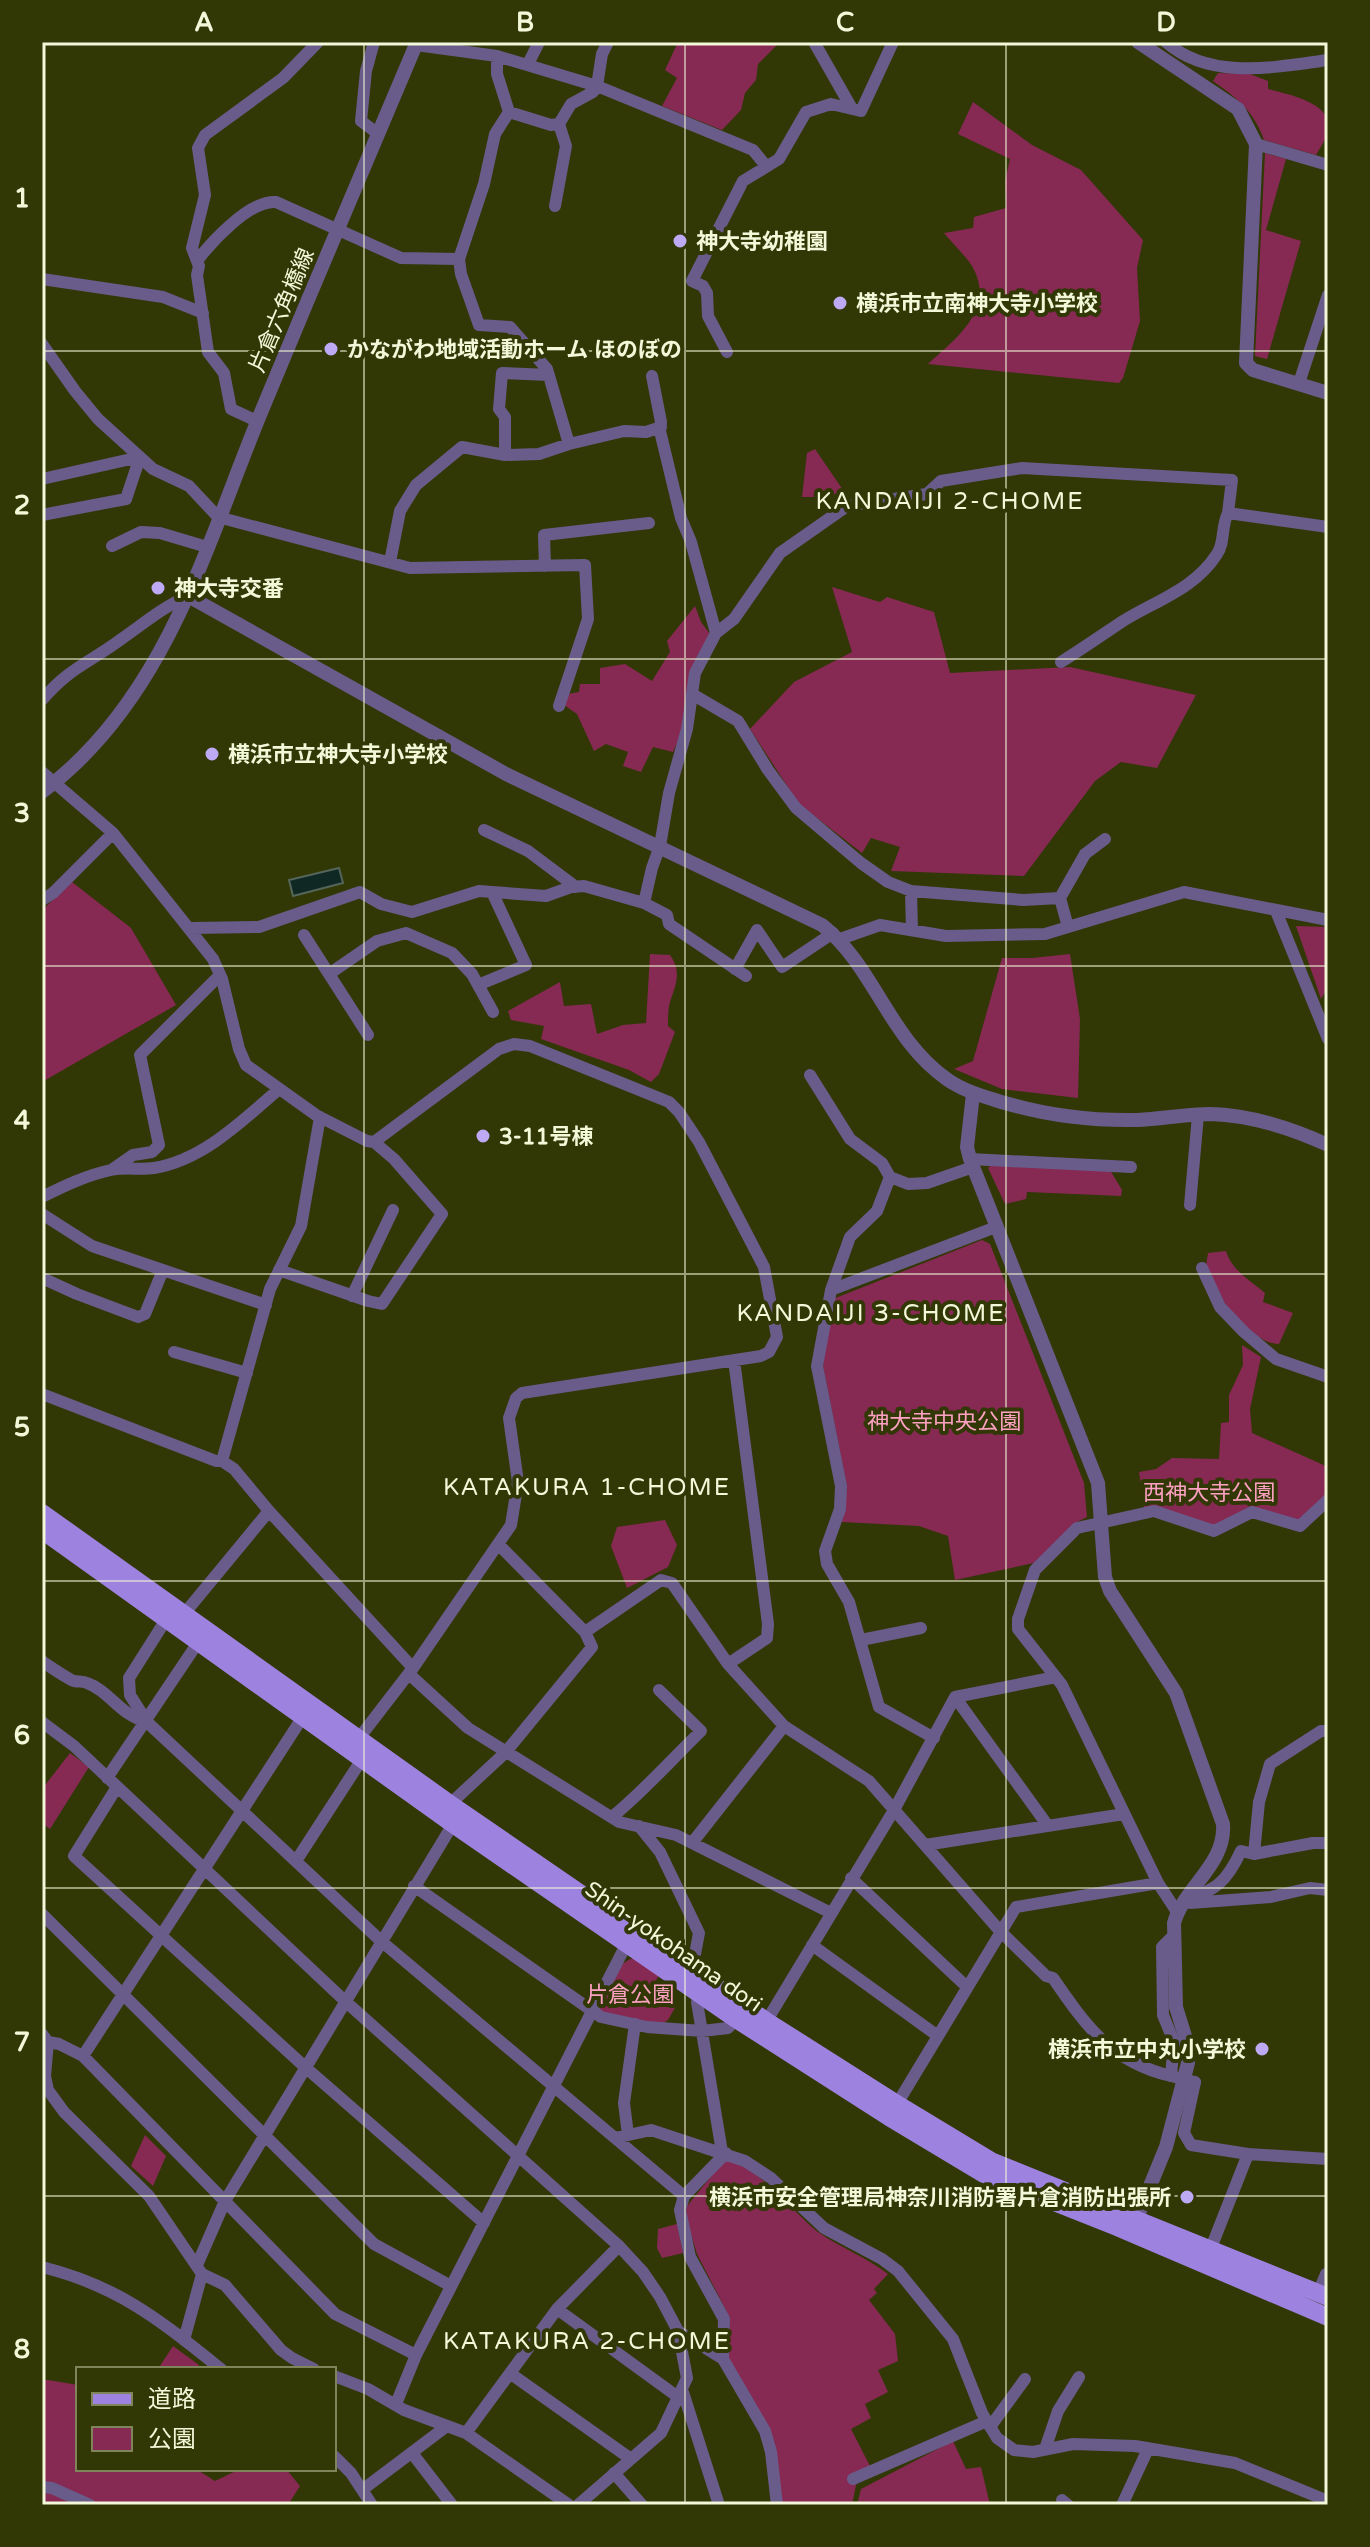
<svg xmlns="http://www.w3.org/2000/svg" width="1370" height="2547" viewBox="0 0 1370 2547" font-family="'Varela Round','Noto Sans JP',sans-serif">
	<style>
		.green { fill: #862953 }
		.water { fill: #102823; stroke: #546659; stroke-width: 2 }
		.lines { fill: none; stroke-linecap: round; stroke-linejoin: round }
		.minor { stroke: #695c8a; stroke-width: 12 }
		.tertiary { stroke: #695c8a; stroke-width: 14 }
		.primary { stroke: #9e82e0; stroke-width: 18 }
		.minor-bridge { stroke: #695c8a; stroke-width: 12 }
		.grid { fill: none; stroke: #f2f8d8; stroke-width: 2; stroke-opacity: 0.55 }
		.poi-dot { fill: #bea9f5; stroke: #323706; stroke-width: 3 }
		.labels { text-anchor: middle; stroke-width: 8; stroke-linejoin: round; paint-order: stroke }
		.poi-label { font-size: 22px; font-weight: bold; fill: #f2f8d8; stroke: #323706; text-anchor: start }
		.street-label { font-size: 22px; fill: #f2f8d8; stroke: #323706 }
		.park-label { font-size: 22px; fill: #fda1c3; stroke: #323706 }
		.neighbourhood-label { font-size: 24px; letter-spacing: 2px; fill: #f2f8d8; stroke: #323706 }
		.neatline { fill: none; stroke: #f2f8d8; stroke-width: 3 }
		.grid-label { font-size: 26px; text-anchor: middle; font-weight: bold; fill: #f2f8d8 }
	</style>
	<rect width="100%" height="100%" fill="#323706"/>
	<path class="green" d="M678 42H780L758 64 756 80 745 93 741 110 722 130 662 106 677 78 665 70Z
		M1218 73 1250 74 1268 81V89C1287 94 1335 103 1328 131 1326 139 1320 148 1316 155L1264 140C1254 111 1237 98 1213 81Z
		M973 102 1032 145 1081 170 1143 240 1137 268 1140 321 1123 378 1119 383 928 364C955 339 997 309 972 266 964 254 953 244 944 233L973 228 974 217 1006 208 1005 181 1010 159 958 134Z
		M1265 153 1286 159 1266 230 1301 241 1267 359 1255 356Z
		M815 449 843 490 829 497H802L807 453Z
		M832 587 880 602 887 597 934 612 950 673 1070 667 1196 695 1157 768 1121 762 1095 781 1024 876 891 871 900 847 871 838 862 853 799 804 750 729 794 682 852 652Z
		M695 606 701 622 710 634 691 670 684 727 673 752 653 747 641 772 623 766 628 752 606 744 594 751 577 714 564 705 568 694 579 692 580 684H600V668L625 664 652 681 670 652 667 641Z
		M72 882 131 928 176 1005 42 1082V910Z
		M1296 926 1328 927V987L1321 999Z
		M650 954 670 955C681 971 677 982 671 999 668 1006 668 1018 668 1026L675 1032 659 1074 651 1082 629 1070 541 1039 544 1026 511 1020 508 1011 560 982 564 1006 591 1004 597 1034 623 1025 646 1023Z
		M1070 954 1080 1019 1078 1098 1002 1089 954 1069 973 1061 1002 958H1032Z
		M993 1164 1110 1170 1122 1190 1121 1196 1027 1192 1026 1199 1005 1204 988 1168Z
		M982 1240 990 1244 1084 1483 1087 1517 1075 1523 1034 1563 955 1580 948 1536 919 1526 842 1522 847 1487 823 1366 833 1299Z
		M1226 1251C1232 1271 1250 1280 1265 1293L1263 1302 1293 1313 1279 1344C1252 1345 1210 1291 1206 1266 1206 1265 1208 1254 1208 1253Z
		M1242 1345 1261 1357 1250 1409 1252 1433 1328 1467V1495L1299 1523 1253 1510 1214 1527 1144 1507 1139 1472 1156 1469 1172 1458 1219 1459 1221 1423 1229 1422V1395L1243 1365Z
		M665 1520 677 1545 668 1567 627 1588 611 1546 617 1527Z
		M70 1753 89 1767 50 1829 42 1823V1789Z
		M630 1959H635L659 1975 652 1988 676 2006 668 2020 660 2025 603 2013 599 2008 621 1965Z
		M145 2135 166 2156 153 2186 131 2166Z
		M724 2161C755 2161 794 2214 818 2232 841 2248 866 2257 888 2274L874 2289 877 2293 869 2300 895 2334 898 2361 878 2370 888 2392 865 2404 871 2418 851 2429 870 2466 856 2485 852 2505H781L776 2452 728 2358 730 2318 697 2254 687 2221 686 2208 691 2201Z
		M677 2224 683 2253 662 2258 657 2248 658 2229Z
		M173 2346 199 2365 197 2369H158Z
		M42 2379 78 2385V2469H196L215 2481 240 2469H286L300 2486 288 2505H42Z
		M953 2441 966 2469 981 2467 990 2505H857L861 2489Z"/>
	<path class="water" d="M339 868 343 883 293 896 289 880Z"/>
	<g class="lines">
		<path class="minor" d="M374 42 366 71 361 121 377 133
			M814 42 851 107
			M1166 42C1210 81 1276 67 1328 60
			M416 45 497 56
			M528 64 539 42
			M509 112 551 125 559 124
			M1256 144 1328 165
			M555 206 566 146 559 124 571 104 593 92 597 86 602 54 608 42
			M197 261C212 241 250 200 276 202L401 258 459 259
			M42 279 163 297 203 313
			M42 344 75 391 98 419 153 469 189 486 218 517 410 568 585 565 588 619 559 706
			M727 352 708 316 707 293 703 286 692 281 743 181 779 159 806 112 831 104 861 111 893 42
			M652 376 661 422 660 431 681 518 691 542 716 633 734 619 780 553 847 506 927 494 941 481 1022 468 1232 480 1228 513 1328 527
			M1299 383 1328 295
			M257 421 231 409 224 373 208 352 197 275 199 266 192 248 205 195 198 148 205 135 283 78 318 42
			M569 444 547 369 510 327 479 325 461 274 459 259 484 184 495 134 509 112 497 74V56L597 86 753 150 766 166
			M505 455V417L499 409 502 373 549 375
			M42 479 140 457
			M42 515 126 499 140 457
			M112 546 141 532 160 533 207 547
			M390 562 400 511 416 485 462 447 505 455 539 454 569 444 624 431 646 432 661 427
			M545 566 544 535 649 523
			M716 633 695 673 687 729 669 793 660 846 652 868 644 903 667 915 669 924 746 976
			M1061 662C1082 649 1102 635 1123 621 1155 601 1195 589 1217 554 1225 543 1221 526 1228 513
			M692 694 738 721 768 770 796 808 861 863 888 882 911 891 1023 900 1060 898 1085 854 1105 839
			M42 700C69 668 89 663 120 640 143 624 163 607 188 596
			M42 772 113 833 213 959 222 979 239 1049 246 1065 316 1115 367 1141 374 1142 499 1049 514 1044 530 1046 669 1102 679 1112 699 1142 764 1267 777 1337 769 1352 761 1356 522 1393 516 1398 509 1418 518 1482 511 1525 413 1668 356 1742
			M484 830 528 851 576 887
			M911 891 912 930
			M1060 898 1068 927
			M42 900 53 893 113 833
			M1276 911 1328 1039
			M191 928 259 927 360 892 381 904 412 912 479 891 546 896 571 887 584 886 644 903
			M304 935 368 1035
			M840 939 880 925 946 936 1045 934 1184 892 1328 920
			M735 969 757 930 782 967 833 933
			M329 974 377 941 406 933 452 953 472 974 493 1012
			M478 985 526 965 492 892
			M810 1075 850 1139 882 1163 890 1177 908 1184 927 1183 973 1167
			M970 1159 1131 1167
			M113 1169 133 1155 152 1152 159 1145 140 1055 220 975
			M890 1177 877 1211 850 1237 831 1290 817 1366 841 1486 840 1509 825 1551 827 1564 849 1602 879 1707 934 1738
			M42 1197C64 1186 87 1175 111 1170 125 1167 140 1170 154 1168 203 1160 242 1121 278 1090
			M1190 1205 1198 1115
			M42 1214 92 1246 266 1305
			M1202 1268 1220 1307 1244 1332 1276 1359 1328 1377
			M279 1270 368 1301 382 1304 442 1214 394 1159 374 1142
			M42 1278 77 1294 138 1317 145 1314 163 1270
			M831 1290 996 1227
			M352 1296 393 1210
			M174 1352 247 1373
			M42 1394 216 1461H222L234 1469 269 1511 413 1668
			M222 1461 270 1289 301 1226 320 1117
			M184 1614 269 1511
			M167 1618 129 1678 130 1695 147 1722 381 1941 615 2138 651 2130 745 2161 771 2178 824 2228 882 2259 898 2271 953 2339 982 2413 997 2438 1014 2450 1033 2452 1073 2444 1135 2446 1235 2463 1328 2501
			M585 1632 661 1580 672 1583 728 1664 784 1726 869 1781 1000 1931 1046 1976 1053 1978C1086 2026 1111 2062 1171 2076L1174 2042 1163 2015 1162 1947 1172 1937
			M861 1640 921 1628
			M42 1661C47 1665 70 1680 74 1681 79 1682 83 1681 87 1683 110 1691 119 1715 147 1722
			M728 1664 767 1638 768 1624 734 1360
			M409 1674 468 1728 619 1822 676 1835 831 1913
			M955 1697 1048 1826
			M42 1722 74 1746 345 2001 619 2246 643 2272 660 2297 678 2331 687 2378 661 2433 578 2505
			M107 1778 201 1638
			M117 1787 74 1856 305 2067 484 2223
			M450 1804 505 1753 592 1647 585 1632 499 1545
			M612 1817C644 1791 671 1760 701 1731L659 1690
			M639 1826 660 1852 699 1933 692 1970
			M692 1843 784 1726
			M925 1845 1124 1814
			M1254 1854 1313 1843H1328
			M296 1861 366 1753
			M851 1878 967 1987
			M414 1886 601 2017 647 2027 702 2031 728 2028 739 2016
			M1183 1903C1216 1888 1225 1885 1241 1851L1254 1854 1259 1802 1270 1764 1321 1731H1328
			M1190 1903 1271 1897 1310 1888 1328 1890
			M1177 1912 1158 1883 1062 1685 1018 1629V1619L1035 1570 1077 1528 1154 1511 1214 1531 1252 1512 1300 1526 1328 1500
			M42 1914 374 2244 451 2286
			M812 1945 938 2036
			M703 1990 697 2002 722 2152
			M763 2027 894 1810 955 1697 1056 1677
			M42 2034 48 2042 45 2076 48 2090 64 2112 149 2196 202 2274 225 2285 281 2350 292 2358 314 2369
			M48 2042 59 2044 83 2056 306 1712
			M83 2056 335 2314 416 2355
			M1195 2082 1184 2133 1191 2145 1248 2154 1211 2248
			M897 2104 1016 1907 1158 1883
			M628 2135 624 2103 635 2024
			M615 2138 684 2196
			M1248 2154 1328 2159
			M197 2265 225 2201 453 1824
			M42 2267C119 2286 161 2321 221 2369
			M1318 2293 1326 2274H1328
			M557 2309 678 2397
			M678 2331 723 2359 765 2431 771 2452 777 2505
			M184 2340 202 2274
			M723 2359 724 2319 690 2257 680 2210 684 2196 726 2153
			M511 2374 631 2459
			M334 2376 368 2389 404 2410 466 2433 569 2505
			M682 2389 719 2505
			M396 2404 416 2355 629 1939
			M990 2427 1025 2379
			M466 2433 557 2309 619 2246
			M1045 2449 1058 2411 1079 2377
			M412 2453 452 2505
			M334 2456 351 2473 372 2505
			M614 2473 642 2505
			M853 2479 987 2421
			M42 2487 52 2488 90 2505
			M362 2490 447 2426
			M1062 2500 1068 2505
			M1122 2505 1148 2449"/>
		<path class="tertiary" d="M1138 42 1238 109 1256 144 1246 363 1253 370 1328 393
			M188 596 506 774 822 925C875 967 888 1038 948 1080 966 1092 985 1097 1005 1103 1049 1116 1091 1121 1137 1120 1162 1119 1186 1114 1210 1114 1252 1115 1291 1128 1328 1145
			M42 792C166 700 206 545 262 410 313 287 365 164 417 42
			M973 1094 967 1147 970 1159 1098 1483 1105 1577 1110 1591 1176 1693 1223 1824C1226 1865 1184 1887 1174 1923L1176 2007 1185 2036 1188 2063 1166 2147 1137 2218"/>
		<path class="primary" d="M42 1513 450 1804 766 2021 897 2104 991 2161 1328 2297
			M42 1530 453 1824 736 2019 889 2117 984 2174 1117 2227 1328 2317"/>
		<path class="minor-bridge" d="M1171 2076 1195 2082"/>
	</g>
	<path class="grid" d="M364 42V2505M685 42V2505M1006 42V2505M42 351H1328M42 659H1328M42 966H1328M42 1274H1328M42 1581H1328M42 1888H1328M42 2196H1328"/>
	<g class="poi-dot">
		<circle cx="680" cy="241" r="8"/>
		<circle cx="840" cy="303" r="8"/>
		<circle cx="331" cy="349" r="8"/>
		<circle cx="158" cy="588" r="8"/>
		<circle cx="212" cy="754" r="8"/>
		<circle cx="483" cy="1136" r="8"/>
		<circle cx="1262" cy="2049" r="8"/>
		<circle cx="1187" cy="2197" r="8"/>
	</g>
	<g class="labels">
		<g class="poi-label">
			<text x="696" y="249">神大寺幼稚園</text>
			<text x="856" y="311">横浜市立南神大寺小学校</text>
			<text x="347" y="357">かながわ地域活動ホーム ほのぼの</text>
			<text x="174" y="596">神大寺交番</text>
			<text x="228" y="762">横浜市立神大寺小学校</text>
			<text x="499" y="1144">3-11号棟</text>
			<text x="1246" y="2057" text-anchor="end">横浜市立中丸小学校</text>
			<text x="1171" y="2205" text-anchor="end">横浜市安全管理局神奈川消防署片倉消防出張所</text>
		</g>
		<g class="street-label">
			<text transform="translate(281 310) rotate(-67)" y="8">片倉六角橋線</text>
			<text transform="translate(674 1946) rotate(35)" y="8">Shin-yokohama dori</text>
		</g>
		<g class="park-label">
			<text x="944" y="1429">神大寺中央公園</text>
			<text x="1209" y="1500">西神大寺公園</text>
			<text x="630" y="2002">片倉公園</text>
		</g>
		<g class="neighbourhood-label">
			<text x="950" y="509">KANDAIJI 2-CHOME</text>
			<text x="871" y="1321">KANDAIJI 3-CHOME</text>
			<text x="587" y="1495">KATAKURA 1-CHOME</text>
			<text x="587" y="2349">KATAKURA 2-CHOME</text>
		</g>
	</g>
	<rect width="1370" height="2547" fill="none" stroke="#323706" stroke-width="88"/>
	<rect x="76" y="2367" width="260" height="104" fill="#323706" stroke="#7f845a" stroke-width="2"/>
	<rect x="92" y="2393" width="40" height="12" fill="#9e82e0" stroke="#7f845a" stroke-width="2"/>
	<text x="148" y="2407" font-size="24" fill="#f2f8d8">道路</text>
	<rect x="92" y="2427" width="40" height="24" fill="#862953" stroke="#7f845a" stroke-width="2"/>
	<text x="148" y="2447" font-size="24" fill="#f2f8d8">公園</text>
	<rect x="44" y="44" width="1282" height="2459" class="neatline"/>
	<g class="grid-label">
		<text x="204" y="31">A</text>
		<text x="525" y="31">B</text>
		<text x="845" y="31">C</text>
		<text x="1166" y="31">D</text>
		<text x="22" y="207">1</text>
		<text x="22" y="514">2</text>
		<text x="22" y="822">3</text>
		<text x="22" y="1129">4</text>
		<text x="22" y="1436">5</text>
		<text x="22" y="1744">6</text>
		<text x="22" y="2051">7</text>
		<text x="22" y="2358">8</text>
	</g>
</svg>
